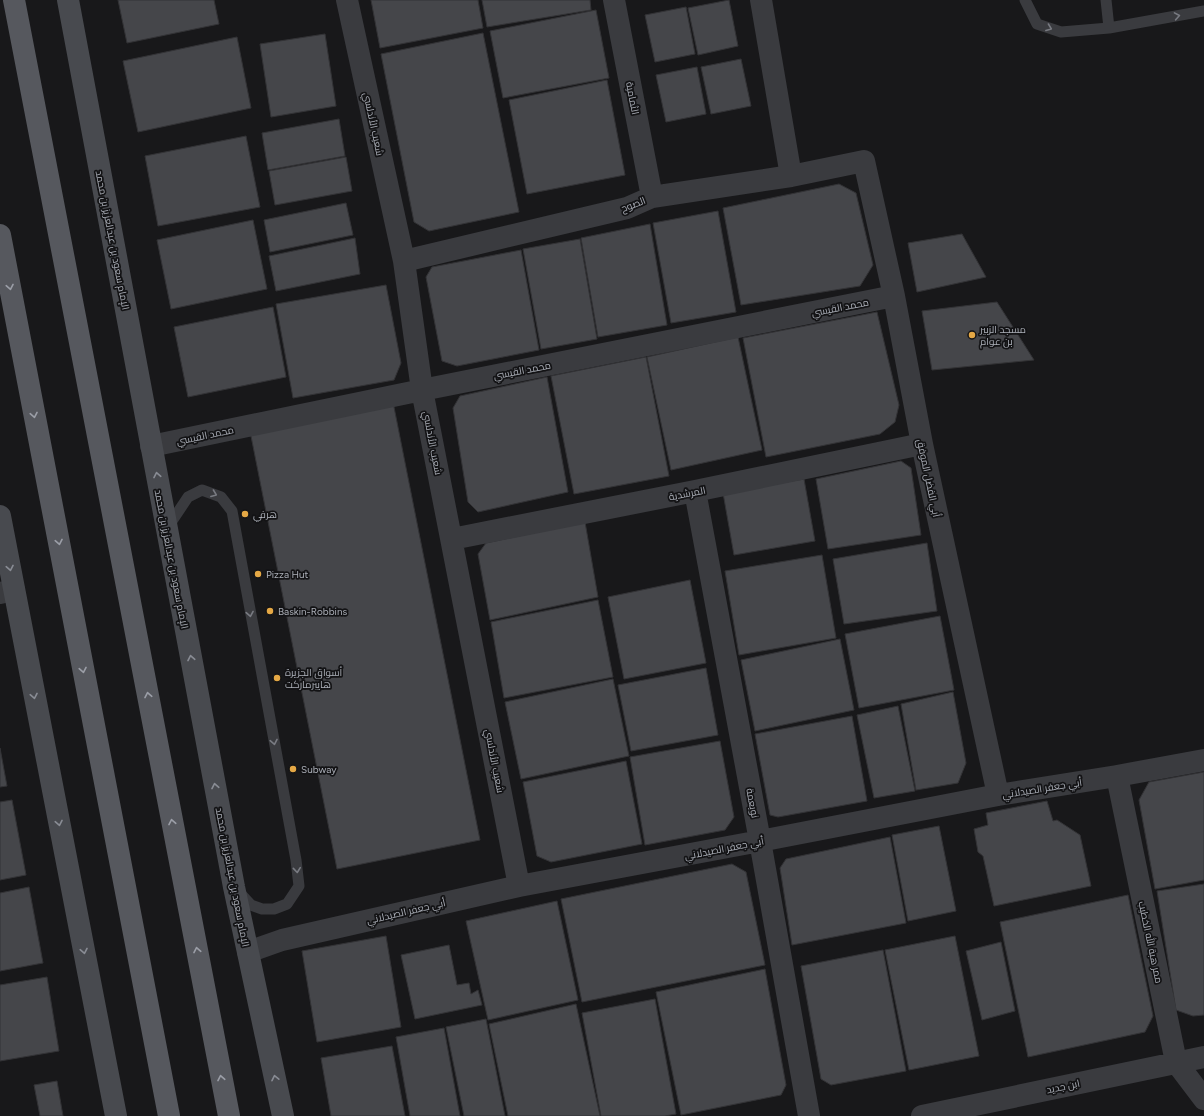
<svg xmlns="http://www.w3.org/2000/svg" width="1204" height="1116" viewBox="0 0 1204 1116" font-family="Figtree,Cairo,sans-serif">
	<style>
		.building { fill: #45464a; stroke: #333336 }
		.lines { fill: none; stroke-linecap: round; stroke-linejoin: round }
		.lane { stroke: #3a3b3f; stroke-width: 11 }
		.street { stroke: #3a3b3f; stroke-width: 22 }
		.secondary { stroke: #484a4f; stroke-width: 22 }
		.primary { stroke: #56585e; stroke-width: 22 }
		.oneway { stroke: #797b82 }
		.oneway2 { stroke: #9b9ea7 }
		.oneway3 { stroke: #898c94 }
		.poi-dot { fill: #e5a845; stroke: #131315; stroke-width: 1.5 }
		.labels { text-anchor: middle; stroke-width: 3.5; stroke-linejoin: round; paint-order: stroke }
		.street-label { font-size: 10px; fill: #acb0b9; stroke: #131315 }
		.poi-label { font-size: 10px; fill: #acb0b9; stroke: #131315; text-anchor: start }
	</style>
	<rect width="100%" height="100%" fill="#18181a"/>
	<path class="building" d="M118 0H214L219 24 127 43Z
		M371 0H478L483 28 380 48Z
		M482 0H590L591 10 487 27Z
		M729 0 738 46 698 55 688 8Z
		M686 7 695 54 655 62 645 15Z
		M596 10 609 78 503 98 490 31Z
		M483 33 519 212 429 231 414 222 381 54Z
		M325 34 336 106 271 117 260 44Z
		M237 37 251 108 138 132 123 61Z
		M741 59 751 106 711 114 701 67Z
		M697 67 706 114 666 122 656 75Z
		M607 80 625 175 527 194 509 100Z
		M339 119 345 156 268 170 262 133Z
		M246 136 260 207 158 226 145 156Z
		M346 157 352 191 275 205 269 171Z
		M839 184 856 193 873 265 860 286 741 305 723 208Z
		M346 203 353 235 270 252 264 220Z
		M718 211 736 312 671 323 653 223Z
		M253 220 267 289 171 309 157 240Z
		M650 224 667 325 598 337 581 238Z
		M962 234 986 277 917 292 908 243Z
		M355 238 360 274 276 291 269 256Z
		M580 239 597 339 541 349 523 249Z
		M521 250 539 350 457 366 442 361 426 277 432 267Z
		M386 285 401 363 394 380 293 398 276 304Z
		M997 302 1034 360 932 370 922 311Z
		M273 307 286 377 188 397 174 327Z
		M877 312 899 405 895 422 880 434 766 457 743 338Z
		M738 337 762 450 671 470 647 357Z
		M646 357 669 476 574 494 551 376Z
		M547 377 568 492 478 512 468 502 453 408 460 396Z
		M393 402 480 840 337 869 250 431Z
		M901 461 911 468 921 535 828 549 816 479Z
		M804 479 815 541 734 555 723 493Z
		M585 522 598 597 490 620 478 554 486 543Z
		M927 543 937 611 844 624 833 559Z
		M822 555 836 638 739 655 725 571Z
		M690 580 706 663 624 679 608 597Z
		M598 600 613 677 504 698 491 622Z
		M940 616 954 690 859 708 845 634Z
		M840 639 854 710 755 731 741 660Z
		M706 668 718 735 631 751 618 685Z
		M613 679 629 756 521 779 505 702Z
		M953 692 966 763 958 783 916 790 901 704Z
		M898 706 915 791 874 798 857 715Z
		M852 716 867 801 778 817 770 815 755 734Z
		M720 741 734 817 725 830 645 845 630 757Z
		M0 748 7 786 0 787Z
		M626 761 642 844 551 862 537 856 523 782Z
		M1204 772V880L1155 889 1139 800 1149 782Z
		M12 800 26 875 0 880V802Z
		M1047 801 1053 821 1057 820 1080 835 1091 886 994 906 983 856 978 852 974 829 988 825 986 813Z
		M939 826 956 911 908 921 892 835Z
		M890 837 906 923 792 945 780 868 786 859Z
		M732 864 746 872 765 965 582 1002 561 899Z
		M1204 884V1015L1193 1016 1176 1010 1157 891Z
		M29 887 43 963 0 971V893Z
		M1128 895 1153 1016 1145 1032 1028 1057 1000 922Z
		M557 901 578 1000 488 1020 466 921Z
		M386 936 401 1027 317 1042 302 951Z
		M955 936 979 1056 909 1070 885 950Z
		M1001 942 1015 1011 982 1020 966 951Z
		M449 945 457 985 469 983 471 994 478 990 482 1005 415 1019 401 955Z
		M883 950 906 1071 831 1085 821 1079 801 966Z
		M765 969 786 1085 781 1095 681 1115 656 992Z
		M47 977 59 1051 0 1061V985Z
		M655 999 676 1114 665 1116H601L582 1013Z
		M576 1004 600 1116H508L489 1024Z
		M486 1019 505 1116H464L446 1027Z
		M444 1028 460 1116H410L396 1037Z
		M392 1046 405 1116H331L321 1058Z
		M57 1081 63 1116H40L34 1085Z"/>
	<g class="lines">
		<path class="lane" d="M1025 0 1037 24 1061 32 1109 28 1204 11
			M1106 0 1109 28
			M168 527 188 497 202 490 221 497 232 511 296 860 299 886 287 904 274 909H262L251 905 239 892"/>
		<path class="street" d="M347 0 404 261 422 390 519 886
			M614 0 652 197
			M761 0 791 176
			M404 261 627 208 652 197 791 176 864 161 894 296 922 444 998 795
			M151 446 422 390 894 296
			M695 491 760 841 809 1116
			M452 539 695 491 922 444
			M0 593 14 590
			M1117 776 1176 1062 1204 1099
			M248 952 282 940 519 886 760 841 998 795 1117 776 1204 760
			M922 1116 1204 1057"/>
		<path class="secondary" d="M68 0 234 887 283 1116
			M0 516 116 1116"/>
		<path class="primary" d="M14 0 229 1116
			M0 235 169 1116"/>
	</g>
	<defs><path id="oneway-chevron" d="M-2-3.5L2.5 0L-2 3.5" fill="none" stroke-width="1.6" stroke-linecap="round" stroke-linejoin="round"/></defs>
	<g class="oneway">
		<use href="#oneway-chevron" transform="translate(1177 16) rotate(-10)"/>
		<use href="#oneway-chevron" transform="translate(1049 28) rotate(21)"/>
		<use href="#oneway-chevron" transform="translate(214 494) rotate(21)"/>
		<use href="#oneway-chevron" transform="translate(250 614) rotate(80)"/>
		<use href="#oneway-chevron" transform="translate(274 742) rotate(79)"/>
		<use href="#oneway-chevron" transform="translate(297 870) rotate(84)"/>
	</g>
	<g class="oneway2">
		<use href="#oneway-chevron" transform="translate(10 287) rotate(79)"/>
		<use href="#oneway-chevron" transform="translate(34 415) rotate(79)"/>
		<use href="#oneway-chevron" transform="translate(59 542) rotate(79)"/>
		<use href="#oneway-chevron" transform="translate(83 670) rotate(79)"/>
		<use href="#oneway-chevron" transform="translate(148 695) rotate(-101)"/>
		<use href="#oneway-chevron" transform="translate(172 822) rotate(-101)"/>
		<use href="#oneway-chevron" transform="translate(197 950) rotate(-101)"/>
		<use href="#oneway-chevron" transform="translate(221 1078) rotate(-101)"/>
	</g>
	<g class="oneway3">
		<use href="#oneway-chevron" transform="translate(157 475) rotate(-101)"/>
		<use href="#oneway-chevron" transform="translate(10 568) rotate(79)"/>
		<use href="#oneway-chevron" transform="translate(191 658) rotate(-101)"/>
		<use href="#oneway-chevron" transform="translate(34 696) rotate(79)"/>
		<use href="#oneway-chevron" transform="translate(215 786) rotate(-101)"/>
		<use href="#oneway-chevron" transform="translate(59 823) rotate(79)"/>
		<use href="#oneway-chevron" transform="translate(84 951) rotate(79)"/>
		<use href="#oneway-chevron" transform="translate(275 1078) rotate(-102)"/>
	</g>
	<g class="poi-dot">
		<circle cx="972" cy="335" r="4"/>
		<circle cx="245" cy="514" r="4"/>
		<circle cx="258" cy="574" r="4"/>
		<circle cx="270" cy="611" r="4"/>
		<circle cx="277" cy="678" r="4"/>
		<circle cx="293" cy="769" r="4"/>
	</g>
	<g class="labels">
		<g class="street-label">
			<text transform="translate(633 98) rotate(79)" y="4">الثمامية</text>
			<text transform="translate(374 124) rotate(78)" y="4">شعيب الأندلسي</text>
			<text transform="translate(633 204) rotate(-21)" y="4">الصوح</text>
			<text transform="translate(113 240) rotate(79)" y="4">الإمام سعود بن عبدالعزيز بن محمد</text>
			<text transform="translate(840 307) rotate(-11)" y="4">محمد القيسي</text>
			<text transform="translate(522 370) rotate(-11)" y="4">محمد القيسي</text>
			<text transform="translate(205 435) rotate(-12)" y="4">محمد القيسي</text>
			<text transform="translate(433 443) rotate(79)" y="4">شعيب الأندلسي</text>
			<text transform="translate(929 478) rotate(78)" y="4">أبي الفضل الموفق</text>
			<text transform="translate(687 493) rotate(-11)" y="4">المرشدية</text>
			<text transform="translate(172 559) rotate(79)" y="4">الإمام سعود بن عبدالعزيز بن محمد</text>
			<text transform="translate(495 761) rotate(79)" y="4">شعيب الأندلسي</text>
			<text transform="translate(1042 788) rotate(-9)" y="4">أبي جعفر الصيدلاني</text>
			<text transform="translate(753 803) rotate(79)" y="4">نويعمة</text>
			<text transform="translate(724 848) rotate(-11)" y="4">أبي جعفر الصيدلاني</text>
			<text transform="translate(233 877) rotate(79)" y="4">الإمام سعود بن عبدالعزيز بن محمد</text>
			<text transform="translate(406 911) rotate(-13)" y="4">أبي جعفر الصيدلاني</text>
			<text transform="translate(1151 942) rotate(78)" y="4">ممر هبة الله الخطيب</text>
			<text transform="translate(1063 1086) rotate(-12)" y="4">ابن جديد</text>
		</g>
		<g class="poi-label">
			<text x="980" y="333">مسجد الزبير<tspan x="980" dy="12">بن عوام</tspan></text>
			<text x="253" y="518">هرفي</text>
			<text x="266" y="578">Pizza Hut</text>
			<text x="278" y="615">Baskin-Robbins</text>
			<text x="285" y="676">أسواق الجزيرة<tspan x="285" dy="12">هايبرماركت</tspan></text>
			<text x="301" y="773">Subway</text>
		</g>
	</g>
</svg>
